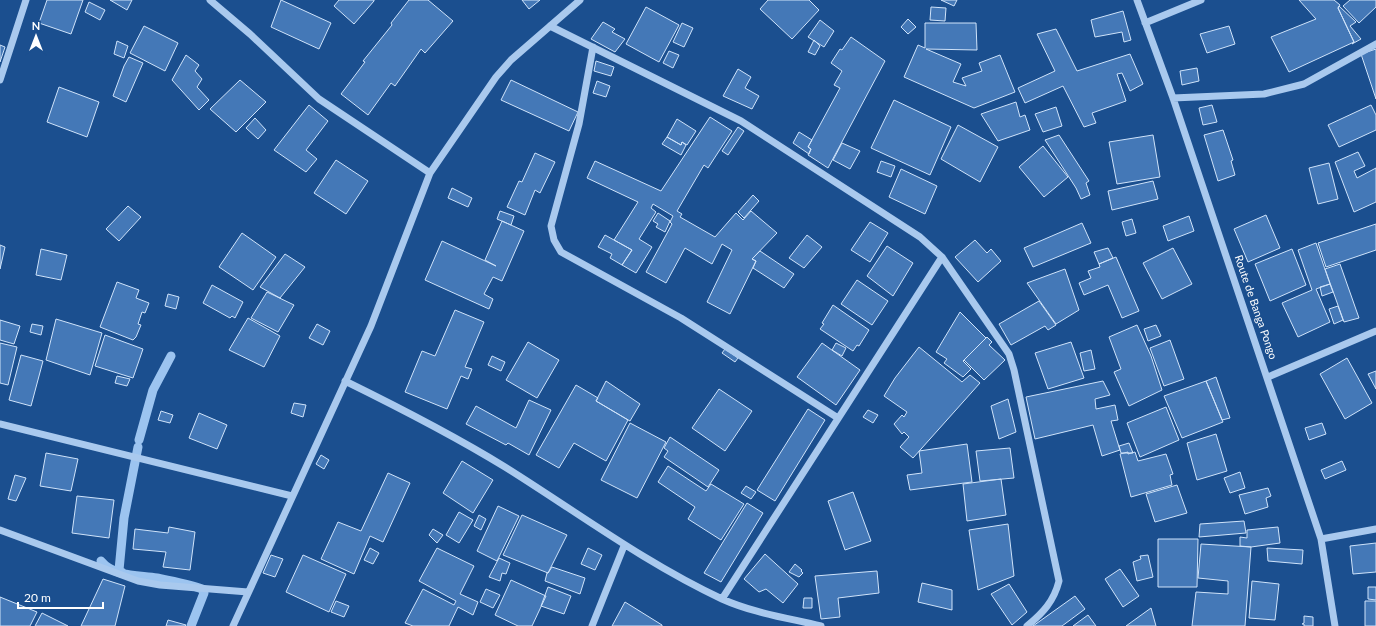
<svg xmlns="http://www.w3.org/2000/svg" width="1376" height="626" viewBox="0 0 1376 626" font-family="Lato,sans-serif">
	<style>
		.lines { fill: none; stroke-linecap: round; stroke-linejoin: round }
		.stream { stroke: #9cc4f0; stroke-width: 9 }
		.building { fill: #4478b7; stroke: #cfe3fa }
		.minor { stroke: #a9c9ee; stroke-width: 7 }
		.labels { text-anchor: middle; stroke-width: 3.5; stroke-linejoin: round; paint-order: stroke }
		.street-label { font-size: 11px; fill: #fff; stroke: #1b4f8f }
	</style>
	<rect width="100%" height="100%" fill="#1b4f8f"/>
	<g class="lines">
		<path class="stream" d="M139 440 153 390 171 356
			M101 561C114 577 139 575 157 578 172 581 188 584 202 589L204 593 191 626
			M123 573 119 570 124 518 138 447"/>
	</g>
	<path class="building" d="M47 0H83L71 34 39 23Z
		M110 0H132L127 10Z
		M281 0 331 23 319 49 271 27Z
		M339 0H374V1L354 24 334 6Z
		M409 0H428L453 21 425 53 421 49 395 86 391 83 368 115 341 94 365 62 363 61 392 25 391 23Z
		M522 0H540L529 9Z
		M768 0H809L819 10 792 39 760 9Z
		M941 0H957L954 6Z
		M1299 0H1334L1340 5 1338 8 1354 42 1289 72 1271 37 1316 19Z
		M1350 0H1376V7L1359 23 1343 6Z
		M89 2 105 10 100 20 85 12Z
		M1339 6 1356 22 1350 26 1361 39 1352 44 1354 42 1338 8Z
		M646 7 679 25 659 62 626 44Z
		M931 7 946 8 945 21 930 20Z
		M1123 11 1131 40 1124 42 1122 32 1095 37 1091 20Z
		M908 19 916 27 908 34 901 27Z
		M820 20 834 31 824 47 808 37Z
		M603 22 615 29 612 32 625 39 615 52 591 39Z
		M682 23 693 28 684 47 673 42Z
		M925 23H976L977 50 926 49 961 64 953 82 966 86 962 78 982 71 979 63 1000 55 1015 92 974 108 904 77 918 45 925 48Z
		M144 26 178 43 165 71 130 53Z
		M1229 26 1235 44 1207 53 1200 34Z
		M1056 29 1077 71 1130 54 1143 84 1130 91 1122 73 1117 74 1126 101 1092 113 1096 123 1084 127 1063 86 1025 103 1018 88 1055 71 1037 34Z
		M851 37 885 61 828 168 808 155 811 149 808 147 840 88 834 85 842 71 831 63 840 49 842 50Z
		M814 40 820 46 815 55 808 52Z
		M117 41 128 46 124 58 114 54Z
		M0 45 5 47 0 62Z
		M1376 49V99L1361 54Z
		M669 51 679 55 673 68 663 63Z
		M186 55 199 65 195 71 202 79 197 87 209 100 199 110 172 80Z
		M129 57 143 63 126 102 113 96 124 66Z
		M596 61 614 67 611 76 594 71Z
		M1197 68 1199 81 1182 85 1180 71Z
		M738 69 751 77 745 88 759 96 752 109 723 96Z
		M240 80 266 102 236 132 210 109Z
		M511 80 578 112 569 131 501 100Z
		M597 81 610 86 606 97 593 93Z
		M59 87 99 102 87 137 47 122Z
		M894 100 951 127 930 175 871 148Z
		M1016 102 1020 117 1025 115 1030 130 998 141 981 114Z
		M309 105 328 121 306 150 317 159 306 172 274 150Z
		M1212 105 1217 122 1203 125 1199 108Z
		M1371 105 1376 115V130L1339 147 1328 125Z
		M1056 107 1062 126 1043 132 1035 114Z
		M710 117 732 131 708 168 704 165 677 211 682 214 680 217 715 237 736 213 743 220 751 211 777 233 752 259 756 261 730 314 707 302 732 250 722 244 712 264 685 248 666 283 646 272 672 224 670 222 673 216 653 204 651 208 656 212 639 239 652 247 636 273 622 265 632 250 614 240 638 202 587 178 595 161 661 191Z
		M255 118 266 130 258 139 246 128Z
		M677 119 696 131 687 145 682 142 681 145 667 137Z
		M958 125 998 147 980 182 941 159Z
		M738 127 744 131 728 155 722 151Z
		M1223 130 1233 160 1231 161 1235 175 1218 181 1204 135Z
		M799 132 812 140 808 147 811 149 809 154 793 143Z
		M1059 135 1089 181 1086 183 1090 195 1081 199 1076 188 1045 140Z
		M1153 135 1160 177 1117 184 1109 142Z
		M667 137 681 145 682 142 686 145 681 155 662 144Z
		M842 143 860 151 850 169 833 160Z
		M1043 146 1068 177 1044 197 1019 167Z
		M1358 152 1365 166 1354 171 1357 178 1376 168V202L1354 212 1335 162Z
		M535 153 555 162 540 193 535 190 525 215 507 207 519 181 522 182Z
		M336 160 368 181 346 214 314 193Z
		M881 161 895 166 891 177 877 172Z
		M1329 163 1338 199 1318 204 1309 168Z
		M901 169 937 186 925 214 889 197Z
		M1153 181 1158 199 1112 210 1108 191Z
		M452 188 472 198 468 207 448 198Z
		M753 195 759 201 744 218 738 212Z
		M128 206 141 217 119 241 106 229Z
		M500 211 514 216 511 225 497 219Z
		M658 213 670 221 665 232 656 227 658 224 653 221Z
		M1266 215 1280 248 1248 262 1234 229Z
		M1189 216 1194 231 1168 241 1163 226Z
		M1132 219 1136 233 1126 236 1122 222Z
		M502 221 524 231 502 281 493 277 484 294 493 299 489 309 425 280 442 241 496 266 485 260Z
		M870 222 888 233 870 262 851 250Z
		M1082 223 1091 243 1033 267 1024 248Z
		M1376 224V250L1326 267 1318 243Z
		M242 233 276 257 253 290 219 267Z
		M605 235 632 250 622 265 610 258 612 254 598 247Z
		M807 235 822 247 804 268 789 258Z
		M975 240 987 253 991 249 1001 261 978 282 955 257Z
		M1316 243 1330 284 1316 289 1330 322 1298 337 1282 303 1312 290 1298 250Z
		M0 245 5 247 0 269Z
		M887 246 913 263 893 296 867 276Z
		M1108 248 1113 258 1099 264 1094 252Z
		M1173 248 1192 284 1162 299 1143 263Z
		M41 249 67 255 61 280 36 275Z
		M1292 249 1306 285 1270 301 1255 264Z
		M760 251 794 274 784 288 753 268 756 261 752 259Z
		M285 254 305 267 280 298 260 287Z
		M1116 257 1139 311 1122 318 1108 285 1084 295 1079 283 1091 278 1088 271 1100 267 1099 264Z
		M1340 264 1359 318 1344 322 1325 269Z
		M1065 269 1079 310 1056 324 1027 283Z
		M857 280 888 301 872 325 841 304Z
		M117 282 139 290 136 298 149 303 145 313 142 312 138 324 141 325 136 337 133 340 100 327Z
		M1330 284 1333 292 1322 296 1320 287Z
		M212 285 243 302 235 318 232 316 230 318 203 303Z
		M267 292 294 305 278 332 251 318Z
		M168 294 179 297 176 309 165 306Z
		M1039 301 1056 325 1048 330 1045 326 1011 345 999 324Z
		M833 305 869 330 859 346 857 345 853 351 820 329 824 324 822 323Z
		M1338 306 1343 320 1334 324 1329 309Z
		M455 310 484 322 465 367 472 369 468 379 461 376 447 409 405 392 422 351 435 356Z
		M960 312 986 338 963 361 971 369 963 377 944 363 947 359 936 352Z
		M248 318 280 336 264 367 229 350Z
		M56 319 102 333 90 375 46 360Z
		M0 320 20 326 14 344 0 340Z
		M32 324 43 326 41 335 30 332Z
		M317 324 330 331 323 345 309 338Z
		M1137 325 1151 356 1162 390 1129 406 1114 372 1121 369 1109 337Z
		M1156 325 1161 336 1148 341 1144 329Z
		M105 335 143 349 133 378 95 366Z
		M987 337 992 342 989 345 1005 360 984 380 964 360Z
		M1170 340 1184 379 1164 386 1150 348Z
		M528 342 559 360 537 398 506 380Z
		M1071 342 1084 378 1048 389 1035 353Z
		M0 343 17 347 8 385 0 383Z
		M822 343 860 370 836 405 797 377Z
		M836 343 846 348 842 356 832 350Z
		M919 347 962 382 970 375 980 383 913 458 900 447 909 437 904 432 902 434 894 424 902 415 904 417 907 412 884 396 895 378Z
		M725 349 738 358 735 362 722 353Z
		M1091 350 1095 369 1084 371 1080 353Z
		M21 355 43 361 31 406 9 400Z
		M492 356 505 362 501 371 488 365Z
		M1347 358 1372 403 1345 419 1320 374Z
		M1376 371V389L1368 374Z
		M117 376 130 379 127 386 115 383Z
		M1216 377 1230 418 1222 420 1206 381Z
		M606 381 640 404 630 421 596 401Z
		M1103 381 1110 395 1095 399 1096 409 1115 405 1118 420 1111 421 1120 450 1102 456 1093 425 1035 439 1026 397Z
		M1206 381 1223 422 1182 438 1164 396Z
		M576 385 598 398 596 401 628 420 606 461 574 443 559 468 536 455Z
		M719 389 752 411 725 451 692 428Z
		M1008 399 1016 432 999 439 991 406Z
		M529 400 551 410 529 455 508 443 506 445 466 424 476 406 516 428Z
		M294 403 306 405 303 417 291 413Z
		M1166 407 1179 440 1140 457 1127 423Z
		M808 409 825 420 775 501 757 490Z
		M868 410 878 415 873 423 863 417Z
		M161 411 173 415 170 423 158 420Z
		M199 413 227 425 217 449 189 438Z
		M630 423 666 442 637 498 601 480Z
		M1322 423 1326 434 1309 440 1305 428Z
		M1216 434 1227 471 1197 480 1187 443Z
		M670 437 719 470 708 487 664 457 668 451 664 448Z
		M1129 443 1133 453H1121L1119 446Z
		M967 444 972 482 910 490 907 475 922 473 919 451Z
		M1010 448 1014 478 980 481 976 451Z
		M1128 452V454L1135 452 1138 461 1166 454 1173 474 1170 475 1172 485 1131 497 1120 454Z
		M46 453 78 459 71 491 40 486Z
		M321 455 329 460 324 469 316 464Z
		M462 461 493 480 473 513 443 493Z
		M1342 461 1346 470 1325 479 1321 470Z
		M668 466 706 491 711 484 744 504 721 540 688 519 695 507 658 482Z
		M1240 472 1245 488 1230 493 1224 478Z
		M388 473 410 483 383 542 370 536 354 574 321 559 338 522 361 531Z
		M15 475 26 478 16 501 8 499Z
		M1001 479 1006 515 967 521 963 484Z
		M1177 485 1187 513 1155 522 1146 494Z
		M746 486 756 492 751 499 741 493Z
		M1268 488 1271 496 1266 498 1268 507 1245 514 1239 495Z
		M853 492 871 541 845 550 828 501Z
		M77 496 114 500 109 538 72 533Z
		M747 503 763 513 721 582 704 573Z
		M498 506 519 516 497 561 477 551Z
		M459 512 473 520 459 543 446 535Z
		M479 515 486 519 481 530 474 526Z
		M522 515 567 535 548 573 503 555Z
		M1244 521 1246 533 1199 537 1200 524Z
		M1008 524 1014 576 978 590 969 530Z
		M169 527 195 532 190 570 163 567 166 552 133 549 135 529 168 533Z
		M1278 527 1280 543 1251 547 1240 546V537L1247 538V530Z
		M433 529 443 535 437 543 429 535Z
		M1158 539H1198L1197 587H1158Z
		M1376 543V572L1353 574 1350 546Z
		M1201 544 1251 547 1245 626H1192L1196 592 1228 594V581L1198 578Z
		M370 548 379 553 373 564 364 560Z
		M437 548 474 566 460 594 478 602 473 615 458 607 449 626H413L405 623 423 589 454 605 456 601 419 581Z
		M588 548 602 555 595 570 581 564Z
		M1267 548 1303 550 1302 564 1268 561Z
		M765 554 798 584 783 603 766 589 759 592 744 579Z
		M271 555 283 559 275 577 263 573Z
		M303 555 346 574 329 612 286 592Z
		M1148 555 1153 577 1137 581 1133 562 1141 559 1140 556Z
		M499 558 510 563 506 574 502 573 500 581 489 577Z
		M795 564 802 570 801 571 803 573 799 577 789 572Z
		M552 567 585 578 580 594 545 581 547 573H548Z
		M1120 569 1139 596 1123 607 1105 579Z
		M877 571 879 593 838 598 840 617 821 619 815 576Z
		M103 579 125 586 115 626H81Z
		M511 580 546 596 532 626H518L495 615Z
		M1252 581 1279 584 1275 620 1249 618Z
		M922 583 952 590V610L918 602Z
		M1009 584 1027 612 1012 625 991 594Z
		M548 587 571 596 564 614 541 606Z
		M1368 587H1376V600L1368 599Z
		M486 589 500 595 493 608 480 602Z
		M1075 596 1085 609 1062 626H1033Z
		M0 597 37 612 30 626H0Z
		M804 598H812V608H803Z
		M336 601 349 606 344 617 331 612Z
		M1365 601H1376V626H1365Z
		M625 602 662 625V626H612Z
		M1151 608 1156 626H1126Z
		M42 613 68 626H35Z
		M1088 615 1096 626H1073Z
		M1304 616 1313 617V626H1304V624H1302L1304 623Z
		M168 620 186 625 185 626H166Z"/>
	<g class="lines">
		<path class="minor" d="M210 0 250 34 319 99 430 173
			M1137 0 1173 98 1321 539 1335 626
			M1145 23 1201 0
			M550 26 741 121 920 237 942 257 1009 354 1014 370 1059 581C1054 601 1043 613 1027 626
			M593 47 579 124 551 226 554 240 561 252 681 318 838 418
			M0 80 26 0
			M1173 98 1264 94 1304 84 1376 44
			M1268 377 1376 331
			M345 381C400 408 453 435 505 467 577 512 645 563 722 599 753 613 788 618 821 626
			M0 424 292 496
			M0 530 138 581 160 585 248 592
			M1321 539 1376 529
			M722 599 942 257
			M233 626 371 326 430 173 496 77 511 60 580 0
			M592 626 624 546"/>
	</g>
	<g class="labels">
		<g class="street-label">
			<text transform="translate(1256 307) rotate(71)" y="4">Route de Banga Pongo</text>
		</g>
	</g>
	<g transform="translate(36 36)" stroke="#1b4f8f" stroke-width="3" paint-order="stroke">
	<path d="M0-3L7 15L0 10L-7 15Z" fill="#ffffff"/>
	<text y="-6" font-size="11" font-weight="bold" text-anchor="middle" fill="#ffffff">N</text>
	</g>
	<path d="M18 602v6h85v-6" fill="none" stroke="#ffffff" stroke-width="2"/>
	<text x="24" y="602" font-size="12" fill="#ffffff" stroke="#1b4f8f" stroke-width="3" paint-order="stroke">20 m</text>
</svg>
